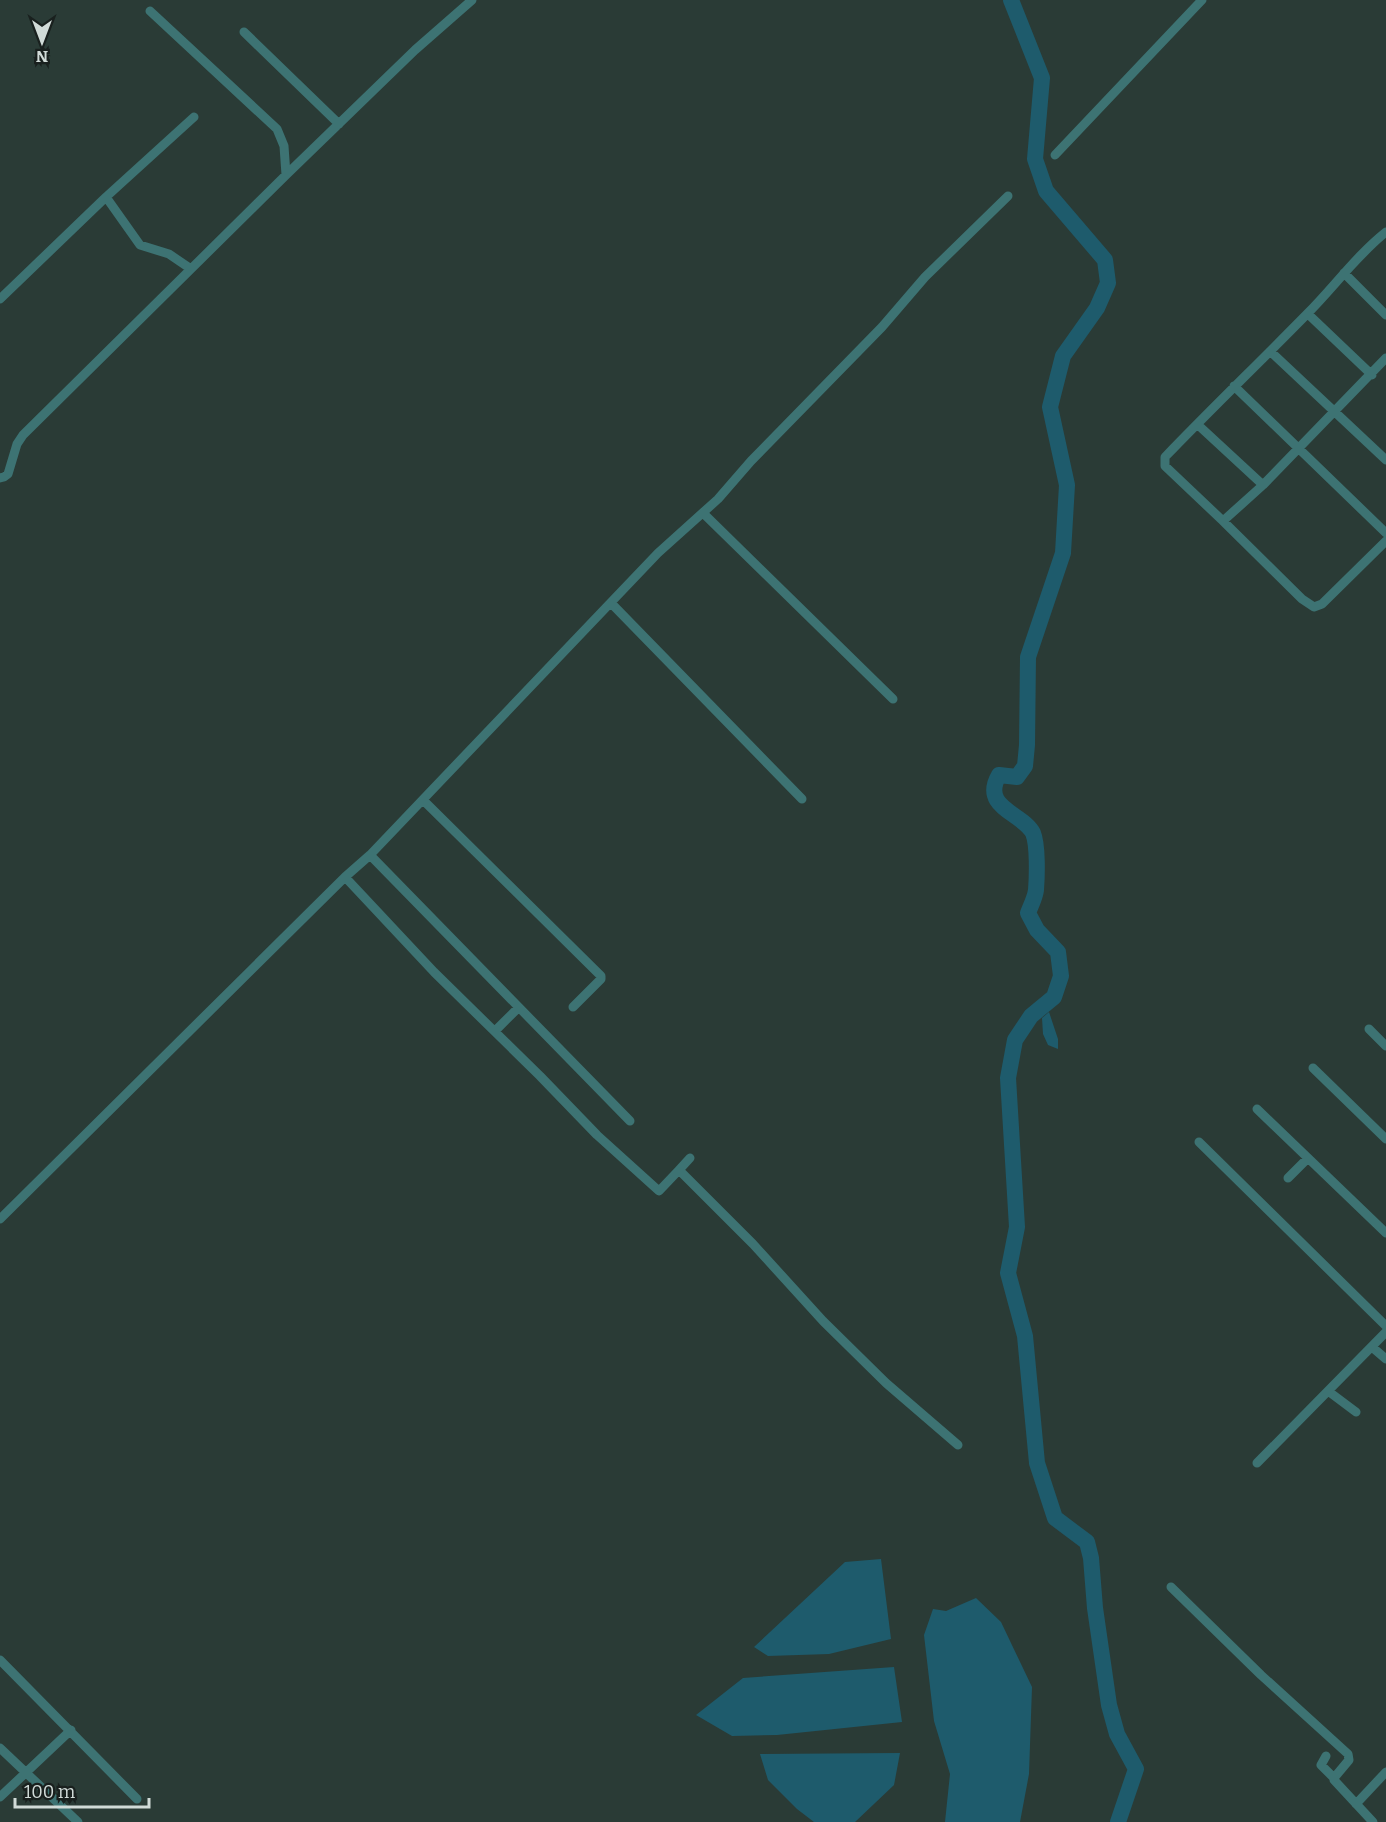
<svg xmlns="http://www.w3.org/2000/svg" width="1386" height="1822" viewBox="0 0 1386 1822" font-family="Bitter,serif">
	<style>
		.water { fill: #1e5b6c }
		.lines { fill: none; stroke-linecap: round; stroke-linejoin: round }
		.river { stroke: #1e5b6c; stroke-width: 16 }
		.street { stroke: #3d7373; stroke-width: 9 }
	</style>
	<rect width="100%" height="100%" fill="#2a3b36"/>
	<path class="water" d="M1049 1012 1058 1039V1049L1048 1045 1043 1034 1042 1018Z
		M881 1559 891 1639 829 1654 768 1656 754 1647 845 1562Z
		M976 1598 1001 1622 1032 1687 1029 1774 1020 1822H945L950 1774 934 1721 924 1635 933 1609 946 1611Z
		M894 1667 902 1722 777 1735 732 1736 696 1715 743 1678Z
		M900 1753 894 1785 855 1822H814L797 1809 768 1780 760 1754Z"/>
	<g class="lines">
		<path class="river" d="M1011 0 1042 78 1035 159 1046 191 1105 260 1108 283 1097 308 1063 356 1050 407 1067 485 1063 553 1028 657 1027 745 1025 766 1017 777 999 775C980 808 1023 813 1033 833 1038 845 1037 877 1036 890 1035 898 1031 905 1028 913L1037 930 1058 952 1061 976 1054 997 1031 1016 1015 1040 1008 1078 1017 1227 1008 1273 1025 1336 1037 1463 1055 1518 1087 1542 1091 1558 1095 1608 1109 1705 1117 1734 1136 1769 1118 1822"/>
		<path class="street" d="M150 11 277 129 284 146 286 175
			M244 32 339 124
			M1055 155 1202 0
			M191 269 169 254 140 245 106 197 194 117
			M1344 273 1386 315
			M0 299 106 197
			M1308 314 1372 375
			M1270 351 1386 460
			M1386 358 1263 485 1223 521 1302 599 1314 607 1322 604 1386 541
			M1234 386 1386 533
			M1197 424 1263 485
			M0 478 4 477 8 474 17 444 23 435 286 175 415 50 472 0
			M703 513 893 699
			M1223 521 1165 466V457C1212 408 1260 362 1307 314 1334 287 1356 256 1386 232
			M611 603 802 799
			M423 800 601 976V979L573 1007
			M370 855 630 1121
			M345 877 434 972 540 1076 597 1135 659 1191 679 1170 753 1244 823 1321 886 1383 958 1445
			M1369 1029 1386 1046
			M495 1031 518 1008
			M1313 1068 1386 1139
			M1257 1109 1386 1233
			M1199 1142 1386 1326
			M679 1170 690 1158
			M1288 1178 1308 1158
			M0 1219 345 877 370 855 658 553 718 499 751 461 882 327 925 277 1008 196
			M1372 1347 1386 1359
			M1328 1391 1356 1412
			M1257 1463 1386 1332
			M1171 1587 1261 1675 1348 1754 1349 1760 1334 1778V1780L1373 1822
			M0 1660 137 1799
			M0 1748 78 1822
			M1326 1756 1321 1765 1334 1778
			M0 1797 71 1730
			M1356 1804 1386 1772"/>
	</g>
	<g transform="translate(42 42) rotate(180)" stroke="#19201e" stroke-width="4.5" paint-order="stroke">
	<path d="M0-4.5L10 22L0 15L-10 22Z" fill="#d1dbd8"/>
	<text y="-9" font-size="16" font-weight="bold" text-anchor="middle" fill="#d1dbd8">N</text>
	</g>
	<path d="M15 1798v9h134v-9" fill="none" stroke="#d1dbd8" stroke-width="3"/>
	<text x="24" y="1798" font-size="18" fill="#d1dbd8" stroke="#19201e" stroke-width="4.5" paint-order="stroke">100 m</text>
</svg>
